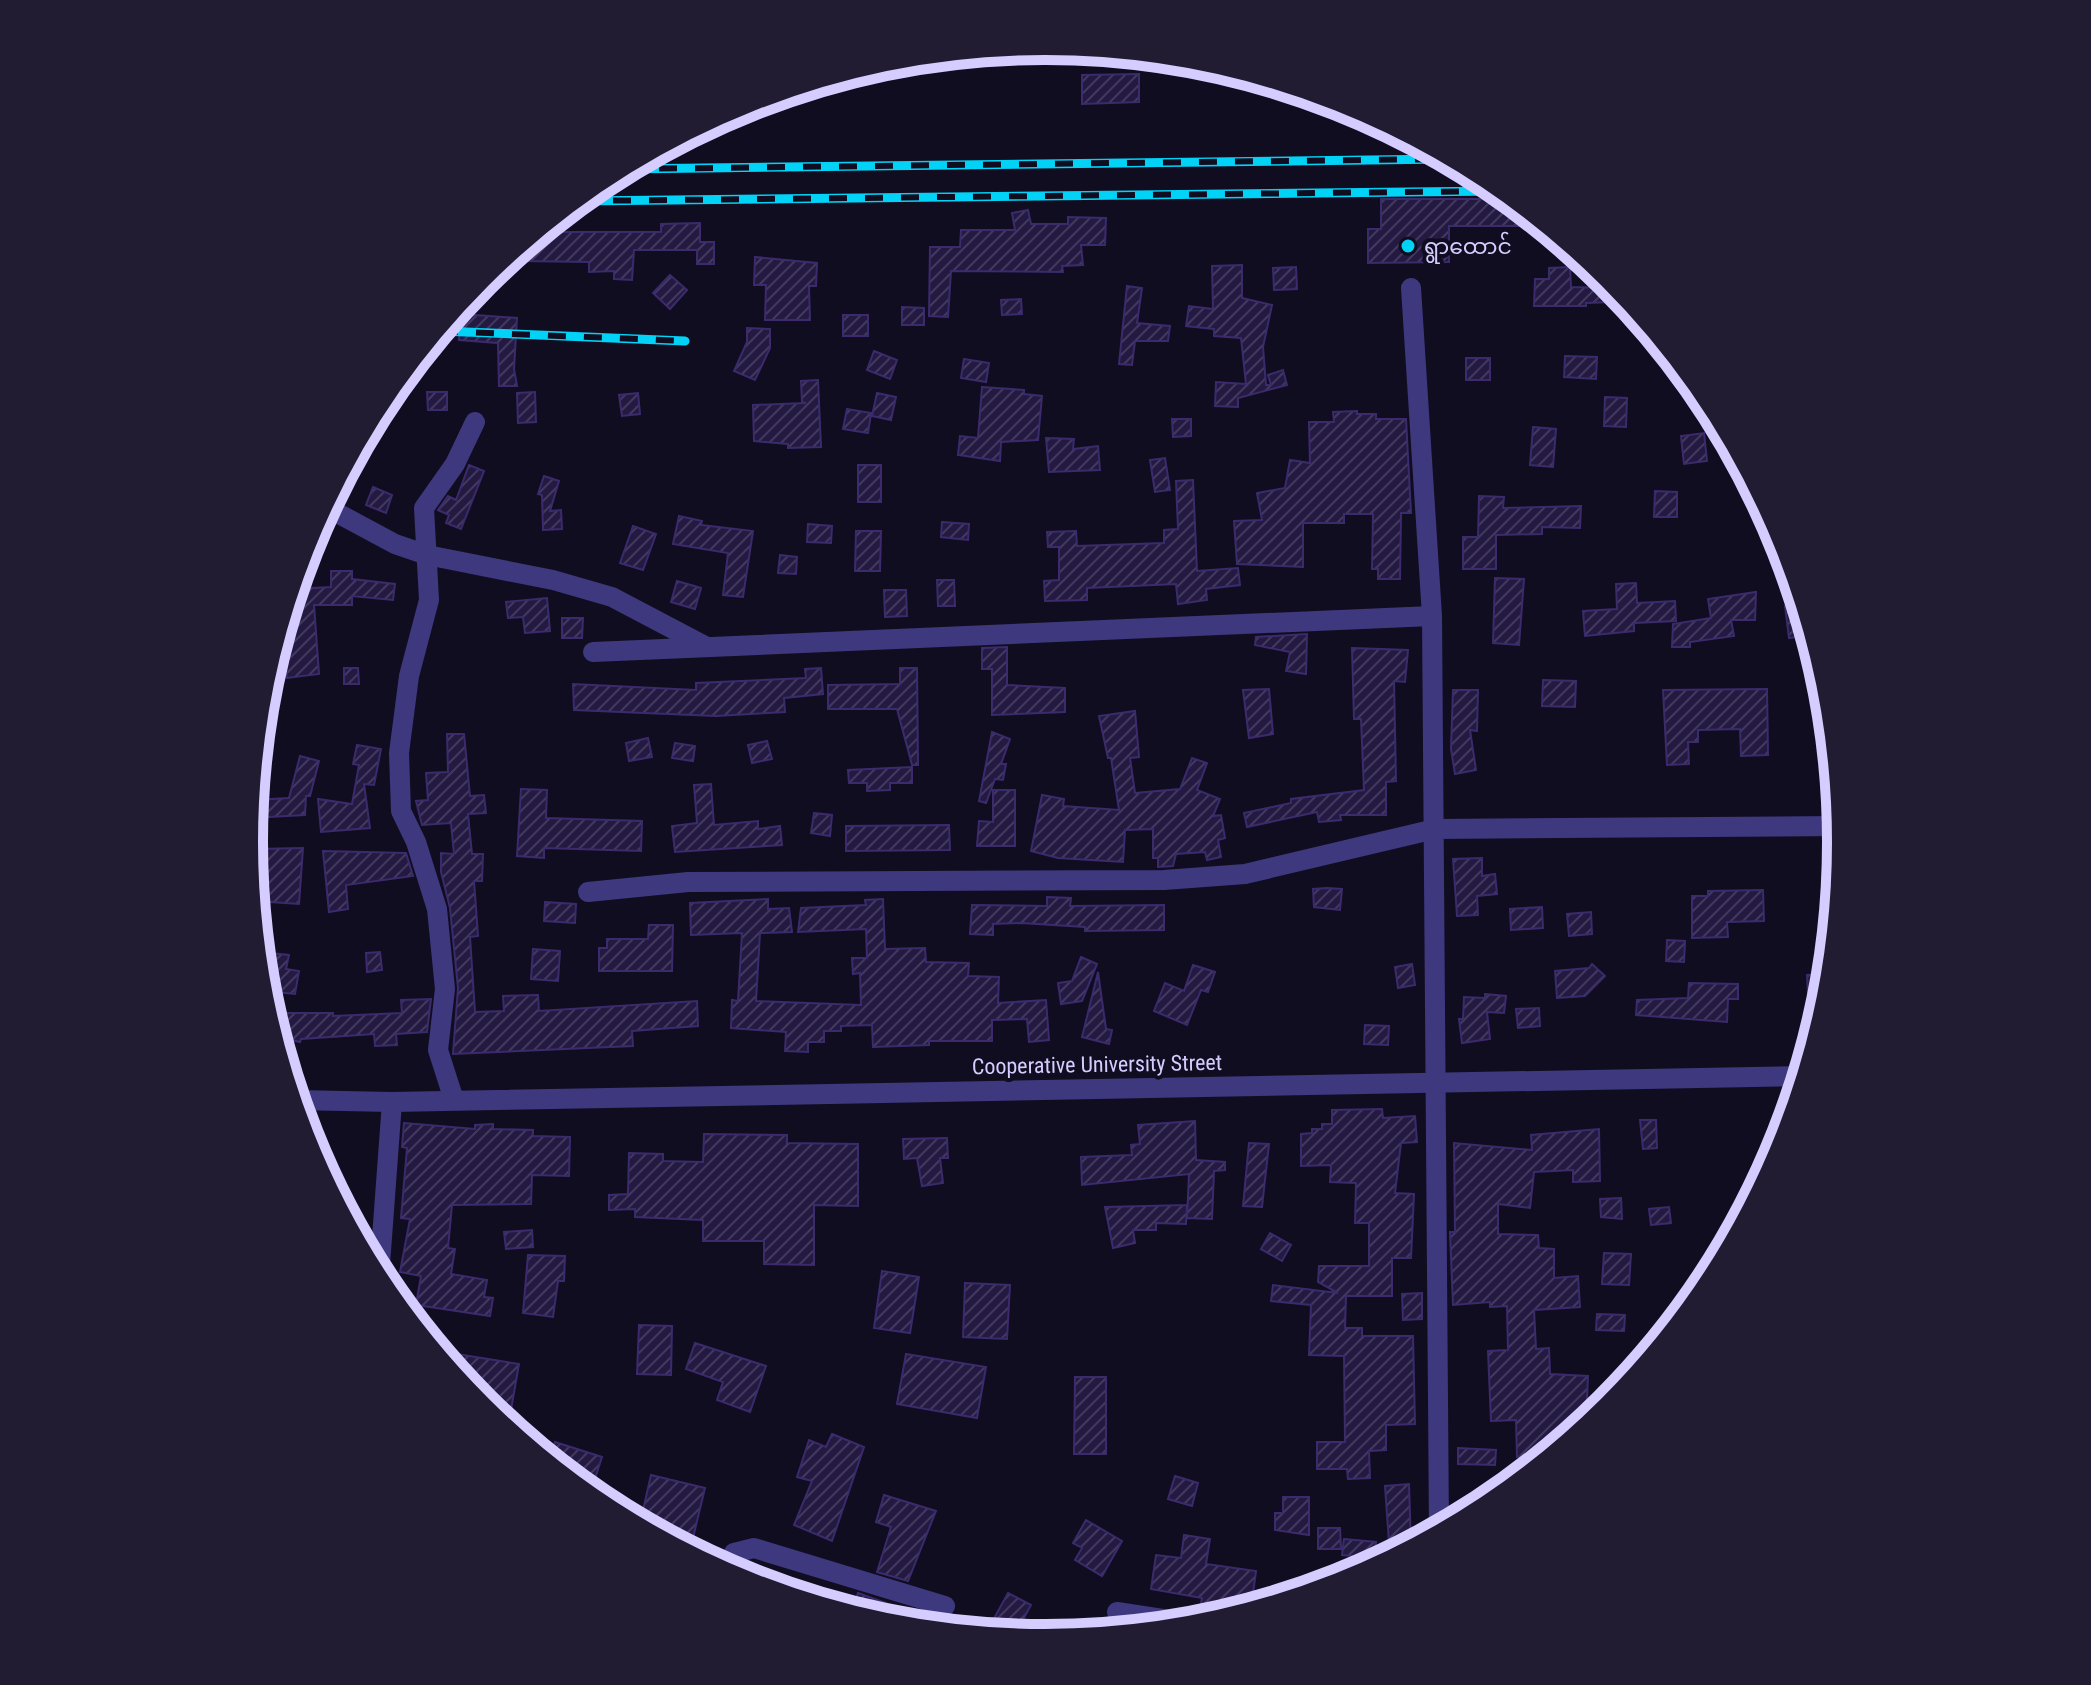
<svg xmlns="http://www.w3.org/2000/svg" width="2091" height="1685" viewBox="0 0 2091 1685" font-family="'Roboto Condensed','Noto Sans Myanmar',sans-serif">
	<style>
		.building { fill: url(#building-hatch); stroke: #3b2b6d; stroke-width: 2 }
		.lines { fill: none; stroke-linecap: round; stroke-linejoin: round }
		.minor { stroke: #3e387f; stroke-width: 20 }
		.tertiary { stroke: #3e387f; stroke-width: 20 }
		.rail-casing { stroke: #02d2f6; stroke-width: 9 }
		.rail { stroke: #110d20; stroke-width: 6; stroke-dasharray: 18; stroke-linecap: butt }
		.poi-dot { fill: #02d2f6; stroke: #110d20; stroke-width: 3 }
		.labels { text-anchor: middle; stroke-width: 8; stroke-linejoin: round; paint-order: stroke }
		.poi-label { font-size: 22px; fill: #d5cdff; stroke: #110d20; text-anchor: start }
		.street-label { font-size: 22px; fill: #d5cdff; stroke: #110d20 }
		.rim { fill: none; stroke: #d5cdff; stroke-width: 10 }
	</style>
	<defs>
		<pattern id="building-hatch" width="6" height="6" patternUnits="userSpaceOnUse" patternTransform="scale(2)"><rect width="6" height="6" fill="#231941"/><path d="M-1 1l2-2M0 6l6-6M5 7l2-2" fill="none" stroke="#42395e"/></pattern>
	</defs>
	<rect width="100%" height="100%" fill="#110d20"/>
	<path class="building" d="M1139 74V102L1082 104V75Z
		M1381 199H1511L1544 226H1449V262L1368 263V229H1381Z
		M1028 210 1031 224H1068V217L1106 218 1105 245H1081L1083 265 1062 266 1063 272 951 271 948 317 929 316 930 247H960L961 230H1015L1012 213Z
		M700 223V242H714V264H697V250H634L632 280 614 279V271L589 272V262L522 261 523 246 540 232H661V224Z
		M755 257 817 263 816 286H809L810 320H765L766 285H754Z
		M1242 265V298L1272 305 1263 347 1266 385H1271L1268 375 1283 370 1287 385 1238 398V407L1215 406 1216 382 1246 384 1241 338 1214 336V329L1186 326 1189 306 1213 309 1212 266Z
		M1296 267 1297 289 1274 290 1273 268Z
		M1570 267 1571 287 1613 288V302L1586 303V306H1534L1535 279H1549V268Z
		M670 275 687 290 670 309 653 293Z
		M1127 286 1142 288 1137 323 1170 326 1168 341H1135L1132 365 1119 364Z
		M1021 299 1022 314 1002 315 1001 300Z
		M902 307 924 308V325H902Z
		M461 314 517 318 514 369 517 386H499L498 343 459 340Z
		M843 315H868V336H843Z
		M747 328 770 329V348L755 380 734 371 747 342Z
		M874 351 897 360 890 379 867 370Z
		M1565 356 1597 357 1596 379 1564 377Z
		M1466 358H1490V380H1466Z
		M964 359 989 363 986 382 961 378Z
		M818 380 821 447 788 448V444L754 441 753 405 806 403 802 402 801 381Z
		M982 387 1024 390V394L1042 396 1038 440 1001 442 1000 461 958 455 960 436 978 438Z
		M427 392H447V410H428Z
		M535 392 536 422 518 423 517 393Z
		M638 393 640 414 622 416 619 395Z
		M877 393 896 397 891 420 872 416Z
		M1605 397 1627 398 1626 427 1604 426Z
		M847 409 871 413 868 433 843 429Z
		M1357 411V414H1376V419H1406L1411 513H1401L1400 579H1378V569H1372L1373 514H1344V523H1303V567L1237 564 1234 521 1262 520 1257 493 1285 488 1290 460 1310 463 1309 422H1334L1333 412Z
		M1172 419H1191V436L1173 437Z
		M1533 427 1556 429 1553 467 1530 465Z
		M1704 433 1707 461 1684 464 1681 436Z
		M1046 438 1074 439 1073 449 1098 446 1100 470 1049 472Z
		M1165 458 1170 490 1155 492 1150 460Z
		M469 465 484 471 461 529 446 523 449 515 438 510 448 496 456 500Z
		M858 465H881V502H858Z
		M544 476 559 481 550 511 561 510 562 529 543 530 542 495 538 494Z
		M1193 480 1197 571 1238 568 1240 585 1206 589 1207 600 1178 604 1176 584 1087 588V600L1045 601 1044 581 1059 580V547H1048L1047 532 1076 531 1077 546 1164 543V530L1178 529 1176 481Z
		M373 487 392 495 386 513 366 505Z
		M1655 491 1677 492V517H1654Z
		M1479 496 1504 497 1503 508 1581 506 1580 528 1542 527V534L1496 535V569H1463V537H1478Z
		M679 516 702 521 701 525 753 531 743 597 723 595 728 553 673 544Z
		M942 522 969 524 968 540 941 537Z
		M808 524 832 526 831 543 807 542Z
		M633 526 656 534 643 570 620 563Z
		M856 531H881L880 571H855Z
		M780 555 797 557 796 574 778 573Z
		M331 571H352V579L395 584 393 600 352 596V605H314L319 674 287 678 282 628 294 589 331 587Z
		M1495 578 1524 579 1519 645 1493 643Z
		M937 580H954L955 606H938Z
		M677 581 701 588 695 609 671 602Z
		M1636 583 1637 603 1675 601 1676 621 1634 623V631L1585 636 1583 611 1617 609 1616 584Z
		M884 590H906L907 616 885 617Z
		M1756 592 1755 620H1731L1734 636 1690 642V647H1672L1673 624 1711 618 1708 599Z
		M547 598 550 631 525 633 523 617 508 618 506 602Z
		M1801 603 1811 635 1789 638 1785 606Z
		M562 618H583L582 638H562Z
		M1307 634 1306 674 1286 671 1290 652 1255 645 1256 637Z
		M1007 647V685L1065 688V712L992 715V669H982V648Z
		M1352 648 1408 650 1405 682 1394 681 1396 781 1386 782V815H1340L1341 820 1319 822 1317 812 1247 827 1244 813 1291 803V799L1364 790 1361 719H1354Z
		M344 668H358L359 684H344Z
		M821 668 823 694 784 698 785 712 716 716 574 710 573 684 696 690V683L806 678 805 669Z
		M900 668H917L918 765H912L897 709H828V685L900 684Z
		M1543 680 1576 681 1575 707 1542 706Z
		M1269 689 1273 734 1249 738 1243 690Z
		M1767 689 1768 755 1741 756 1740 729 1698 730V742H1688L1689 764 1667 765 1663 690Z
		M1453 690H1478L1477 731 1470 730 1476 770 1455 774 1451 749Z
		M1135 711 1139 757 1130 758 1135 793 1180 789 1192 758 1207 763 1197 790 1220 799 1213 816 1221 815 1225 838 1218 840 1221 857 1207 860 1205 852 1176 854 1173 866 1158 867V858H1153V829L1125 830 1123 862 1058 858 1031 851 1042 795 1064 799 1063 806 1119 810 1111 758H1108L1099 716Z
		M992 732 1010 739 1001 764H1006L1003 780 995 779 986 803 979 801Z
		M447 734H464L470 796 484 795 486 813 468 814 472 854H483L482 881H474L478 936 470 937 475 1012 504 1011 503 996 538 995 539 1011 697 1001 698 1026 632 1031 633 1046 453 1054 458 988 450 908 441 872V853L454 854 451 823 422 825 416 801 428 800 426 773 448 772Z
		M648 738 652 757 629 761 626 743Z
		M767 741 772 759 752 763 748 745Z
		M675 743 695 746 693 761 672 758Z
		M357 745 381 749 374 785 364 784 370 828 321 832 318 799 352 804 359 765 353 764Z
		M300 756 319 761 310 796H306L305 815 251 818 253 800 289 798Z
		M912 767V783H890V790L867 791V783H849L848 770Z
		M711 784 714 825 758 821V829L780 826 782 845 675 852 672 826 697 823 694 785Z
		M521 789 547 790 546 818 642 821 641 851 544 848V858L517 856Z
		M993 790H1015V846H977L979 821 993 822Z
		M814 813 832 815 830 836 811 833Z
		M949 825 950 850 846 851V826Z
		M303 848 299 904 255 901 250 849Z
		M323 851 406 853 413 876 346 885 348 909 329 912Z
		M1482 858V876L1495 874 1497 894 1477 896 1478 915 1457 916 1453 859Z
		M1327 888 1342 889 1340 910 1314 907 1313 889Z
		M1763 890 1764 921 1727 922 1728 937 1692 938V896H1708V891Z
		M1047 897 1071 898 1070 906 1164 905V930L1085 931V927L1021 923 993 924V935L970 934 972 905 1047 906Z
		M768 899V909L789 908 792 932 760 933 756 1001 861 1005 860 973 853 974 852 958H867L866 929 798 932 801 908 866 905 865 900 883 899 885 949 925 948 926 962 969 963 968 976 999 977 998 1003 1046 1000 1049 1040 1029 1042 1027 1019 992 1020V1041H929V1045L873 1047 872 1025 841 1026V1031H824V1042H808V1052L785 1051 786 1032 731 1028 732 1000 738 1001 742 933 691 935 690 903Z
		M545 902 576 904 575 923 544 921Z
		M1542 907 1543 928 1511 930 1510 909Z
		M1591 912 1592 934 1569 936 1567 914Z
		M649 925H673L672 971H599V948H607V939H648Z
		M1667 940 1685 941 1684 962 1666 961Z
		M533 949 560 951 558 981 531 979Z
		M260 952 289 955 286 969 299 971 295 994 264 991Z
		M380 952 382 970 367 972 366 953Z
		M1081 957 1097 964 1082 1001 1061 1004 1058 983 1072 981Z
		M1412 964 1415 985 1398 988 1395 967Z
		M1592 964 1605 976 1585 996 1557 998 1555 971 1589 968Z
		M1193 965 1215 972 1208 992 1201 990 1187 1025 1154 1011 1165 983 1184 991Z
		M1098 972 1106 1029 1112 1030 1109 1044 1082 1037Z
		M1829 974 1827 993 1808 994 1807 975Z
		M1689 983 1738 984V999H1728L1727 1022 1636 1015 1637 1000 1688 998Z
		M1485 994 1506 996 1504 1013 1487 1012 1490 1039 1462 1043 1459 1019H1463L1464 997 1485 998Z
		M431 999 427 1032 396 1034 397 1045 375 1046 374 1034 301 1039 300 1042 279 1037 284 1013H333V1016L402 1013 401 1000Z
		M1539 1008 1540 1026 1518 1028 1516 1009Z
		M1365 1025 1389 1026 1388 1045 1364 1044Z
		M1382 1109 1383 1118 1415 1116 1417 1142 1401 1143 1395 1193 1414 1194 1411 1258H1392V1296H1346L1345 1328H1362V1336H1413L1415 1424 1386 1425V1450L1369 1451 1370 1478 1348 1479 1347 1469H1317V1442H1345L1344 1356 1309 1355 1311 1305 1271 1301 1273 1285 1338 1293 1318 1282 1319 1266H1369V1223H1355L1356 1183 1330 1182 1331 1165 1301 1166V1134L1312 1133V1129H1322V1124H1332V1110Z
		M1640 1120H1656L1657 1148 1643 1149Z
		M1195 1121 1196 1160 1225 1162V1170L1214 1171 1212 1219 1187 1218 1189 1174 1082 1185 1081 1157 1132 1155 1131 1145 1140 1144 1138 1125Z
		M404 1123 475 1129V1125L493 1124V1129L533 1130V1136L570 1137 569 1176 532 1175 531 1204 452 1205 448 1248 455 1249 451 1274 487 1280 484 1297 493 1298 490 1316 416 1305 421 1276 400 1272 410 1219 401 1218 407 1148 402 1147Z
		M1599 1129 1600 1181 1573 1182V1170L1534 1172 1530 1208 1498 1204V1234L1538 1235 1539 1248 1554 1249V1278L1578 1276 1580 1307 1534 1310 1536 1349 1549 1348 1550 1374 1588 1376 1586 1424 1558 1447H1539V1456L1517 1457 1516 1420 1491 1421 1488 1351 1508 1350 1507 1306 1490 1307V1302L1453 1305 1450 1232H1455L1454 1143 1532 1150 1531 1135Z
		M704 1134 787 1135V1143L858 1144V1206L814 1205V1265L764 1264V1241H703V1220L635 1217V1209L609 1210V1195L628 1194 629 1153 663 1154V1161L703 1162Z
		M947 1138 948 1158H940L943 1183 922 1186 917 1158 904 1159 903 1139Z
		M1249 1143 1269 1144 1262 1207 1243 1206Z
		M1621 1198 1622 1219 1601 1217 1600 1199Z
		M1187 1205 1186 1224 1156 1223V1230H1133L1135 1243 1113 1248 1105 1207Z
		M1669 1207 1671 1223 1651 1225 1649 1209Z
		M532 1230 533 1247 506 1249 504 1232Z
		M1270 1233 1291 1245 1282 1261 1261 1249Z
		M1604 1253 1631 1254 1629 1285 1602 1284Z
		M528 1255 565 1256 564 1281H558L553 1317 523 1313Z
		M882 1271 919 1277 910 1333 874 1328Z
		M965 1283 1010 1285 1007 1339 963 1337Z
		M1422 1293V1319L1403 1320 1402 1294Z
		M1597 1314 1625 1315 1624 1331 1596 1330Z
		M639 1325 672 1326 671 1375 637 1374Z
		M695 1343 766 1366 750 1412 717 1400 723 1382 686 1369Z
		M438 1351 519 1364 508 1427 482 1405Z
		M906 1354 986 1367 977 1418 897 1404Z
		M1075 1377H1106V1454H1074Z
		M832 1434 864 1447 832 1541 794 1525 812 1481 797 1477 809 1440 826 1447Z
		M555 1442 602 1457 590 1494 549 1460Z
		M1458 1448 1496 1450 1495 1465 1458 1464Z
		M651 1475 705 1488 692 1542 669 1537 672 1526 641 1519Z
		M1175 1476 1198 1483 1192 1506 1168 1499Z
		M1409 1484 1411 1546 1390 1557 1385 1486Z
		M884 1495 936 1511 908 1581 877 1572 891 1527 876 1522Z
		M1283 1497H1309V1535L1275 1530V1513H1283Z
		M1086 1520 1122 1541 1102 1576 1075 1560 1082 1548 1073 1543Z
		M1318 1528H1340L1341 1549H1318Z
		M1184 1535 1210 1539 1206 1564 1256 1571 1252 1601 1229 1598 1227 1612 1200 1609 1202 1598 1151 1589 1156 1555 1181 1558Z
		M1344 1539 1376 1542 1374 1558 1342 1555Z
		M858 1593 944 1624 943 1629 890 1624 851 1612Z
		M1008 1593 1031 1605 1014 1636 986 1633Z"/>
	<g class="lines">
		<path class="minor" d="M1411 288 1432 616 1439 1531
			M326 507 395 544 427 555 553 580 612 597 707 647
			M593 652 1432 616
			M588 892 688 882 1164 880 1245 874 1435 829 1840 826
			M454 1100 438 1050 445 989 437 909 416 842 401 811 399 753 409 676 429 600 424 508 455 464 475 422
			M379 1278 392 1102
			M725 1570 734 1553 754 1548 945 1606
			M1117 1612 1195 1624"/>
		<path class="tertiary" d="M295 1100 392 1102 1803 1076"/>
		<defs>
			<path id="rail" d="M623 169 1448 159
				M577 201 1501 191
				M440 331 685 341"/>
		</defs>
		<use href="#rail" class="rail-casing"/>
		<use href="#rail" class="rail"/>
	</g>
	<circle class="poi-dot" cx="1408" cy="246" r="8"/>
	<g class="labels">
		<g class="poi-label">
			<text x="1424" y="254">ရွာထောင်</text>
		</g>
		<g class="street-label">
			<text transform="translate(1097 1064) rotate(-1)" y="8">Cooperative University Street</text>
		</g>
	</g>
	<path d="M0 0H2091V1685H0ZM263 842a782 782 0 1 1 1564 0a782 782 0 1 1-1564 0Z" fill="#211c32" fill-rule="evenodd"/>
	<path class="rim" d="M263 842a782 782 0 1 1 1564 0a782 782 0 1 1-1564 0Z"/>
</svg>
